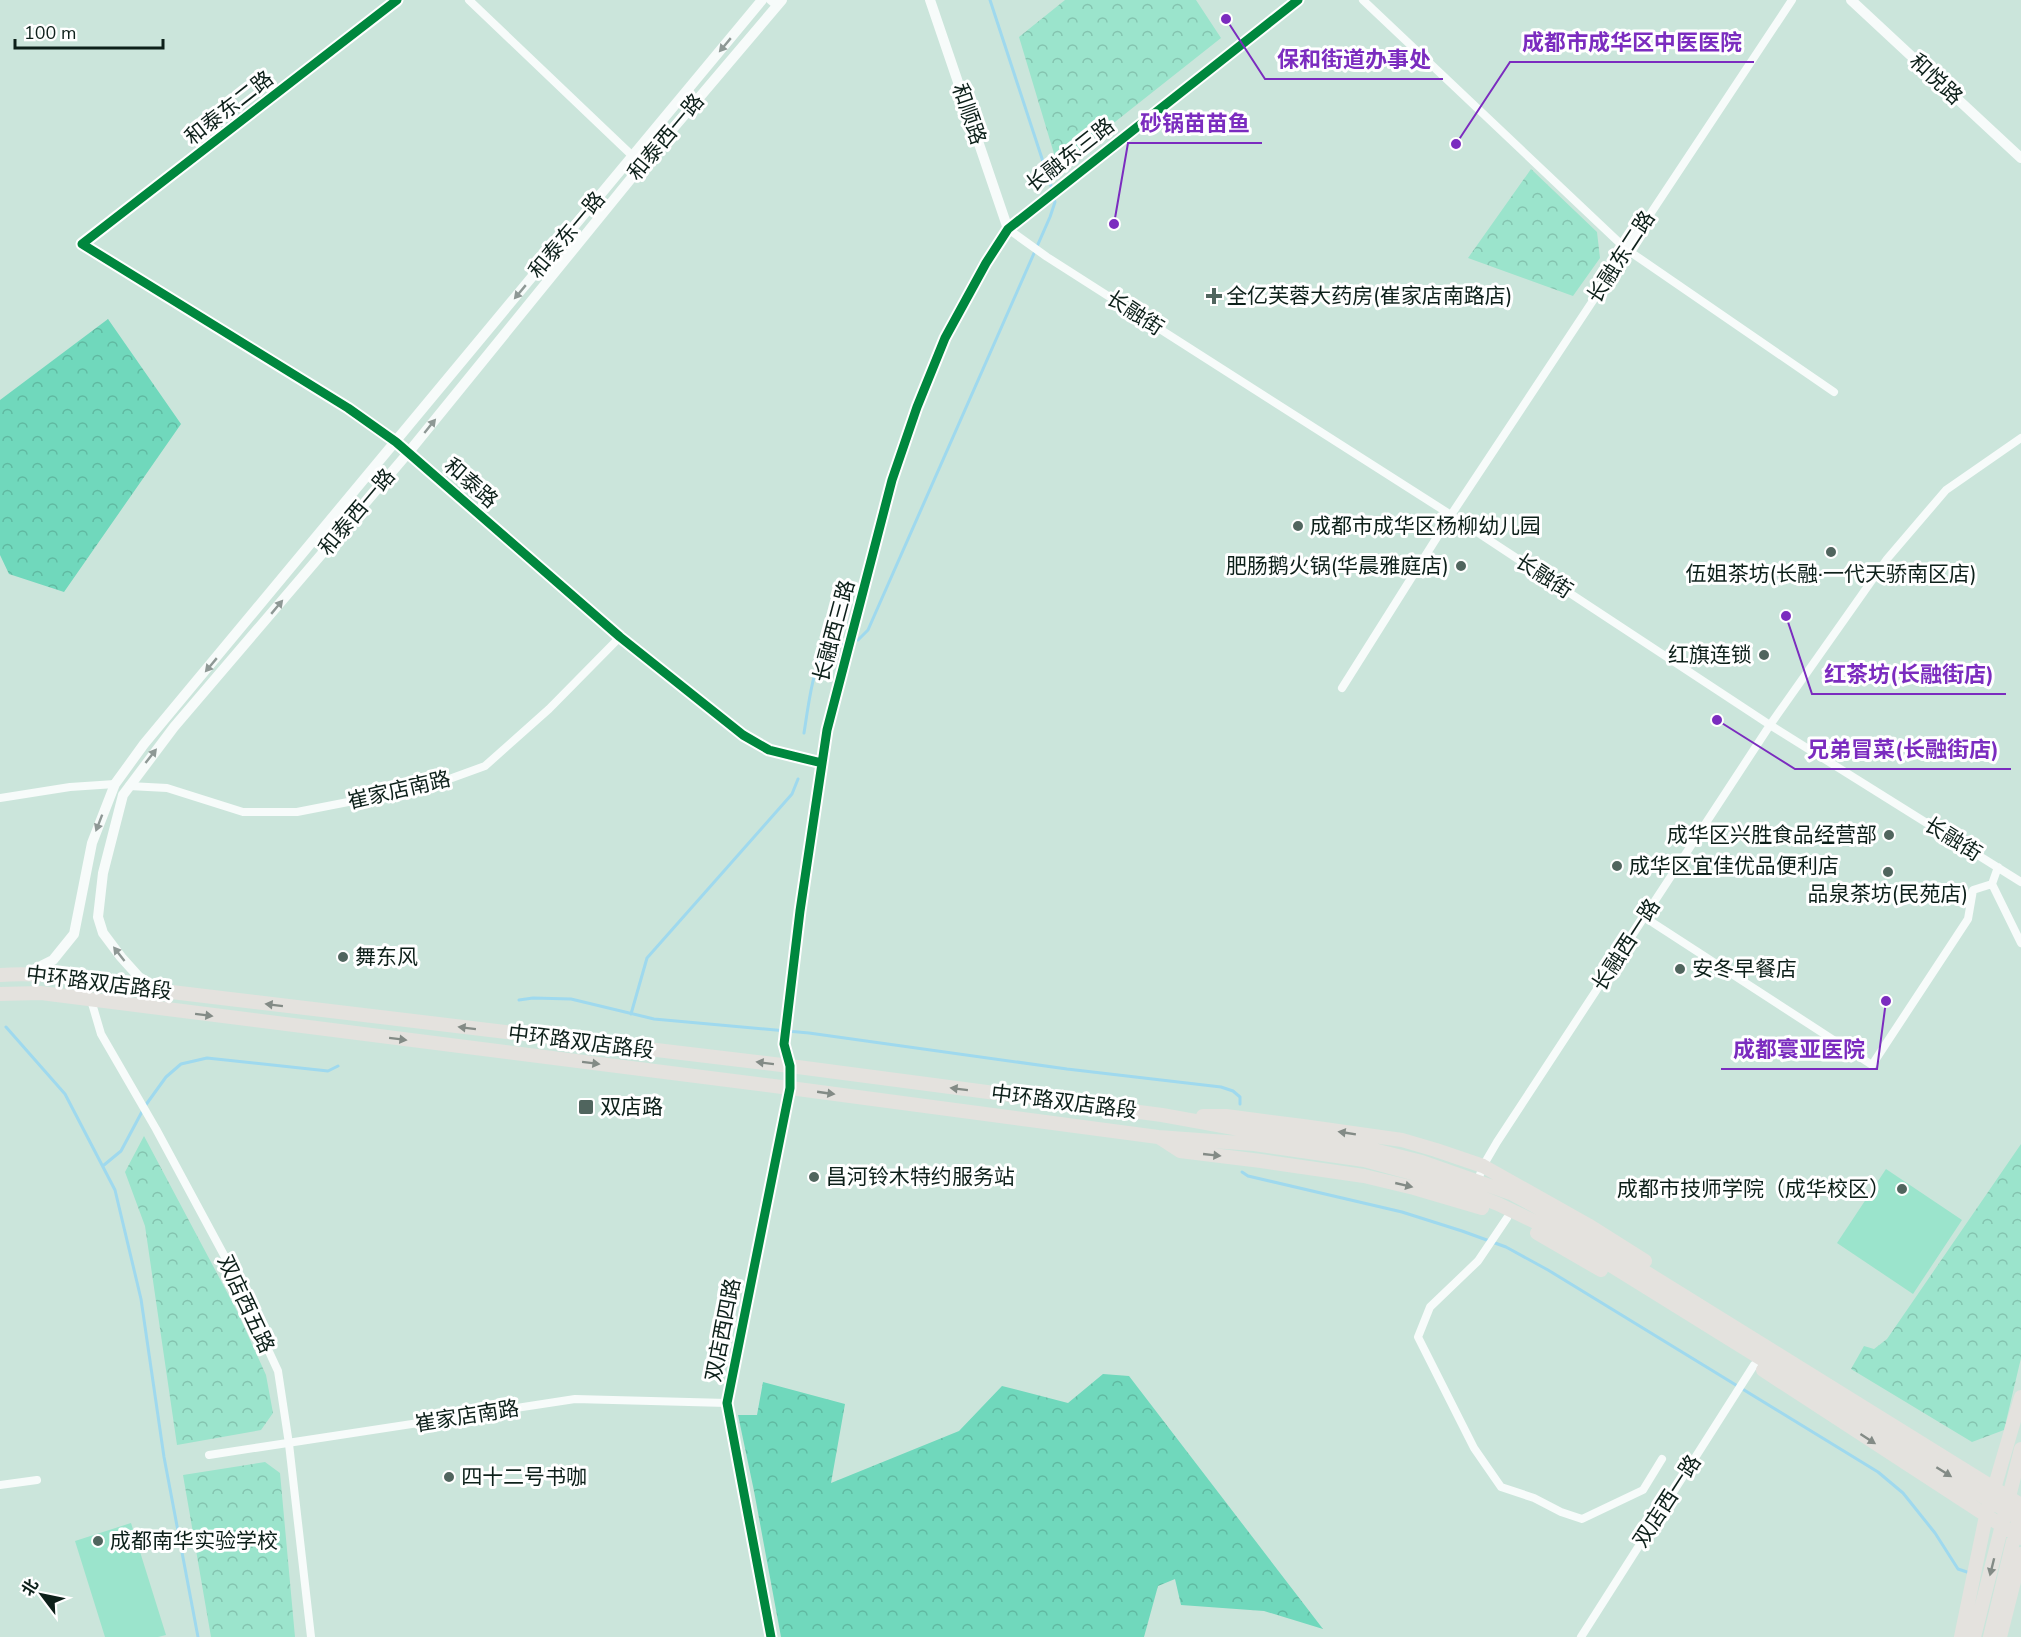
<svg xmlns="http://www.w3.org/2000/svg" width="2021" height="1637" viewBox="0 0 2021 1637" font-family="'Nunito Sans','Noto Sans SC',sans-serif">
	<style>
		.forest { fill: url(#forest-crowns) }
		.park { fill: url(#park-crowns) }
		.pitch { fill: #9be4cc }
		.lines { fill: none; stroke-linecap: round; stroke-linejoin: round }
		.stream { stroke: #9fd9ee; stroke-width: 3 }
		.minor { stroke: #f7fbfa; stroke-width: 8 }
		.tertiary { stroke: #f7fbfa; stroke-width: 10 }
		.primary { stroke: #e4e2de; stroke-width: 14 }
		.cycleway-casing { stroke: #fff; stroke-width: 13 }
		.cycleway { stroke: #00873e; stroke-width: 9 }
		.oneway { fill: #8e9895 }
		.oneway2 { fill: #838b86 }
		.poi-dot { fill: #50655e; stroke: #fff; stroke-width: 2 }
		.labels { text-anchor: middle; stroke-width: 6; stroke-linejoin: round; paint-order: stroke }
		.street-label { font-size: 21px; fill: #0d201a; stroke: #fff }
		.poi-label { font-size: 21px; fill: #0d201a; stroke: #fff; text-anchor: start }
		.leader { fill: none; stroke: #7b2cbf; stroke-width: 2 }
		.callout-dot { fill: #7b2cbf; stroke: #fff; stroke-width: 2 }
		.callout-label { font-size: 22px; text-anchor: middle; font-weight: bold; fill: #7b2cbf; stroke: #fff; stroke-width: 6; stroke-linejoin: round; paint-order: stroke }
	</style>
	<defs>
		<pattern id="forest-crowns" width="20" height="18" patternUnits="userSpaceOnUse" patternTransform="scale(1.5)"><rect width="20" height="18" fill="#70d8bc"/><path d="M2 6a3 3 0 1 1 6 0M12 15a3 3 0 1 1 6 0" fill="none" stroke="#60b9a1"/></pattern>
		<pattern id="park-crowns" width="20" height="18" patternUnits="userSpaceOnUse" patternTransform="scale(1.5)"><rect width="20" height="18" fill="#9be4cc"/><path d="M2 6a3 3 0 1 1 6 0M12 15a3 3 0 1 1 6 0" fill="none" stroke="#84c3af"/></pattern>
	</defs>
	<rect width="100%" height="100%" fill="#cbe5db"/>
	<path class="forest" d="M108 319 181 424 64 592 9 574 0 555V400Z
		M1103 1374 1129 1376 1323 1629 1264 1611 1181 1605 1175 1579 1158 1586 1144 1637H781L754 1491 738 1415H757L763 1382 845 1404 831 1483 959 1431 1002 1386 1068 1403Z"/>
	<path class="park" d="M1065 0H1196L1221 38 1058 167 1019 37Z
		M1531 169 1597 232 1600 258 1573 296 1468 258Z
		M144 1136 237 1311 266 1375 273 1413 261 1430 177 1445 145 1226 125 1172Z
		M2021 1144V1358L2004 1430 1972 1442 1851 1369 1864 1346 1874 1349 1887 1339Z
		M265 1462 280 1473 295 1637H211L183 1475Z"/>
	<path class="pitch" d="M1886 1169 1962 1220 1913 1294 1837 1243Z
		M131 1523 166 1635 158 1637H105L75 1541Z"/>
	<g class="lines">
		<path class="stream" d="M990 0 1052 189
			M858 640 868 630 875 614 1050 217 1055 202 1053 196
			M804 733C807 715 813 663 825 651 830 647 836 645 843 644
			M519 1000 533 998 571 999 654 1019 809 1033 1067 1069 1221 1087 1233 1091 1240 1097V1104
			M631 1014 647 958 792 794 798 779
			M6 1027 65 1094 115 1190 141 1299 164 1457 198 1637
			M104 1165 121 1151 145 1106 166 1077 181 1064 207 1058 328 1071 338 1066
			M1242 1172 1248 1176 1402 1212 1462 1231 1506 1247 1548 1270 1878 1472 1903 1493 1935 1533 1958 1569 1967 1572"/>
		<path class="minor" d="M469 0 642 165
			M770 0 777 6
			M1363 0 1626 249 1834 392
			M1008 229 1047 257 1451 515 1770 725 2021 882
			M82 244 397 0
			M1342 688 1451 515 1792 0
			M129 786 167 788 243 812H297L430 786 485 766 549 709 620 637
			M0 798 70 787 115 784
			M1998 867 1992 884 2021 943
			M1644 917 1872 1065 1968 919 1973 890 1992 884
			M91 1000 101 1034 156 1129 225 1257 278 1371 289 1444 311 1637
			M1476 1186 1483 1166 1497 1142 1770 725 1887 559 1946 490 2021 438
			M1507 1218 1478 1261 1430 1307 1418 1337 1474 1448 1501 1487 1534 1498 1561 1512 1582 1519 1643 1490 1662 1459
			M209 1455 575 1399 727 1403
			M0 1485 37 1480
			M771 1637 727 1403 790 1088V1066
			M1581 1637 1754 1365"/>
		<path class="tertiary" d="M930 0 1008 229
			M1851 0 2021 158
			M82 244 348 408 396 442 620 637 743 735 769 750 822 763
			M27 973 53 960 74 934 92 843 115 784 144 744 762 0
			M157 988 139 977 121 957 103 933 98 917 103 873 123 795 174 727 408 453 642 165 782 0
			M790 1066 784 1044 787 1016 800 911 827 730 892 480 917 407 945 338 986 263 1008 229 1298 0"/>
		<path class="primary" d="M0 975C54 971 109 983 163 991L790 1066 1162 1115 1256 1132 1366 1148 1422 1162 1513 1194 1568 1224 2021 1505
			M0 994 41 993 790 1088 1158 1137 1254 1144 1364 1160 1423 1176 1457 1188 1498 1204 1562 1235 2021 1520
			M1203 1116H1226L1303 1126 1402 1140 1436 1150 1483 1166 1588 1225 1645 1261
			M1160 1138 1180 1151 1261 1161 1364 1176 1414 1188 1482 1208
			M1537 1233 1601 1270
			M1763 1370 2021 1538
			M1961 1637 1986 1516 2021 1397
			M1974 1637 2021 1449
			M1990 1637 2017 1525
			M2000 1637 2021 1554"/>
		<defs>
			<path id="cycleway" d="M397 0 82 244 348 408 396 442 620 637 743 735 769 750 822 763
				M771 1637 727 1403 790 1088V1066L784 1044 800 911 827 730 892 480 917 407 945 338 986 263 1008 229 1298 0"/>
		</defs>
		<use href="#cycleway" class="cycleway-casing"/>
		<use href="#cycleway" class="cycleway"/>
	</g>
	<defs><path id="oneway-solid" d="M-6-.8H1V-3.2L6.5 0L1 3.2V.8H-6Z" transform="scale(1.5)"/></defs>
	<g class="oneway">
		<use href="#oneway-solid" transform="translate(725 45) rotate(130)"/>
		<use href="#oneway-solid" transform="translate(520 292) rotate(130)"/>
		<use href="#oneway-solid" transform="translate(430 426) rotate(-51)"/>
		<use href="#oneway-solid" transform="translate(277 607) rotate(-50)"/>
		<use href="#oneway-solid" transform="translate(211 665) rotate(130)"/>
		<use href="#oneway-solid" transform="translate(151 756) rotate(-52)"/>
		<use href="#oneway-solid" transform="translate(99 823) rotate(111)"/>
		<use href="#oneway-solid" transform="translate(119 954) rotate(-128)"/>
	</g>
	<g class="oneway2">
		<use href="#oneway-solid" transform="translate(274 1005) rotate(-173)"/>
		<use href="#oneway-solid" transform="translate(204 1015) rotate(7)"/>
		<use href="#oneway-solid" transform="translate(467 1028) rotate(-173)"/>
		<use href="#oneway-solid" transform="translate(398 1039) rotate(7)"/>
		<use href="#oneway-solid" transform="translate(591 1063) rotate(7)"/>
		<use href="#oneway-solid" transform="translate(765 1063) rotate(-173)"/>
		<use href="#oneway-solid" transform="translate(959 1089) rotate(-173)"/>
		<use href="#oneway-solid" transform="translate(826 1093) rotate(8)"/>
		<use href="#oneway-solid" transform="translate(1347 1133) rotate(-171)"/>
		<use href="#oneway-solid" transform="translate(1212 1155) rotate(6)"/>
		<use href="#oneway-solid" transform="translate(1404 1185) rotate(13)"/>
		<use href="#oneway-solid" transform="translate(1868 1439) rotate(33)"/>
		<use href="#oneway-solid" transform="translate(1944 1472) rotate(32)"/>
		<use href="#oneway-solid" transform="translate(1992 1567) rotate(104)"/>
	</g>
	<g class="poi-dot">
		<path d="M1211 287h6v6h6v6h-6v6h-6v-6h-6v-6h6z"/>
		<circle cx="1298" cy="526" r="6"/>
		<circle cx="1831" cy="552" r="6"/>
		<circle cx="1461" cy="566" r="6"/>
		<circle cx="1764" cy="655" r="6"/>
		<circle cx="1889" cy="835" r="6"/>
		<circle cx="1617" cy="866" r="6"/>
		<circle cx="1888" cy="872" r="6"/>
		<circle cx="343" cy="957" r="6"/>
		<circle cx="1680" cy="969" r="6"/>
		<rect x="578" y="1099" width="16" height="16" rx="3"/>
		<circle cx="814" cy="1177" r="6"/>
		<circle cx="1902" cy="1189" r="6"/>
		<circle cx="449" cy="1477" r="6"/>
		<circle cx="98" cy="1541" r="6"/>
	</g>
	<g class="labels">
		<g class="street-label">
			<text transform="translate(1936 79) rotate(43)" y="7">和悦路</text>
			<text transform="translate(229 108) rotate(-38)" y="7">和泰东二路</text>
			<text transform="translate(969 114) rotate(71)" y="7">和顺路</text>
			<text transform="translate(666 137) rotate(-50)" y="7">和泰西一路</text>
			<text transform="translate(1070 155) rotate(-38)" y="7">长融东三路</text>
			<text transform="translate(567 235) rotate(-50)" y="7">和泰东一路</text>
			<text transform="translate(1621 257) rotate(-57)" y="7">长融东二路</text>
			<text transform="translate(1135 313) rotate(33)" y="7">长融街</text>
			<text transform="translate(471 483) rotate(41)" y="7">和泰路</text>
			<text transform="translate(357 512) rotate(-50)" y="7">和泰西一路</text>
			<text transform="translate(1544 576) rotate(33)" y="7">长融街</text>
			<text transform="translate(834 631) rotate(-75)" y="7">长融西三路</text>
			<text transform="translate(399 790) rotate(-13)" y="7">崔家店南路</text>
			<text transform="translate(1953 839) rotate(32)" y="7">长融街</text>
			<text transform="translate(1626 945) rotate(-57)" y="7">长融西一路</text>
			<text transform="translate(99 983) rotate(7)" y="7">中环路双店路段</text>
			<text transform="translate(581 1042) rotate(7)" y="7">中环路双店路段</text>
			<text transform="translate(1064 1102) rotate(7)" y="7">中环路双店路段</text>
			<text transform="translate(246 1304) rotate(65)" y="7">双店西五路</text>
			<text transform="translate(723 1330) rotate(-79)" y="7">双店西四路</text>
			<text transform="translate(467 1416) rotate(-9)" y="7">崔家店南路</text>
			<text transform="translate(1667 1501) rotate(-57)" y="7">双店西一路</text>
		</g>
		<g class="poi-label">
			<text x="1226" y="303">全亿芙蓉大药房(崔家店南路店)</text>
			<text x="1310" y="533">成都市成华区杨柳幼儿园</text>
			<text x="1449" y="573" text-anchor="end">肥肠鹅火锅(华晨雅庭店)</text>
			<text x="1831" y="581" text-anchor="middle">伍姐茶坊(长融·一代天骄南区店)</text>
			<text x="1752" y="662" text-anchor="end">红旗连锁</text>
			<text x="1877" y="842" text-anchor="end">成华区兴胜食品经营部</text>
			<text x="1629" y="873">成华区宜佳优品便利店</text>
			<text x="1888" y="901" text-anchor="middle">品泉茶坊(民苑店)</text>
			<text x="355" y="964">舞东风</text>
			<text x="1692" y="976">安冬早餐店</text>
			<text x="600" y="1114">双店路</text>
			<text x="826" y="1184">昌河铃木特约服务站</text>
			<text x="1890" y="1196" text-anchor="end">成都市技师学院（成华校区）</text>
			<text x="461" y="1484">四十二号书咖</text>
			<text x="110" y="1548">成都南华实验学校</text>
		</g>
	</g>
	<path class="leader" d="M1456 144L1510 62H1754M1226 19L1265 79H1443M1114 224L1128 143H1262M1786 616L1812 694H2006M1717 720L1795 769H2011M1886 1001L1877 1069H1721"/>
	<g class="callout-dot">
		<circle cx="1456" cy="144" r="6"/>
		<circle cx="1226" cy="19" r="6"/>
		<circle cx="1114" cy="224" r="6"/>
		<circle cx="1786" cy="616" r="6"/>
		<circle cx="1717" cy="720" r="6"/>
		<circle cx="1886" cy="1001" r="6"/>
	</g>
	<g class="callout-label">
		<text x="1632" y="50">成都市成华区中医医院</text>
		<text x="1354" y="67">保和街道办事处</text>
		<text x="1195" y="131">砂锅苗苗鱼</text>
		<text x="1909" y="682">红茶坊(长融街店)</text>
		<text x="1903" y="757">兄弟冒菜(长融街店)</text>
		<text x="1799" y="1057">成都寰亚医院</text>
	</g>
	<g transform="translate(42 1595) rotate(302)" stroke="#ffffff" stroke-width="4.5" paint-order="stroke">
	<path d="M0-4.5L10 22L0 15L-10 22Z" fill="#0d201a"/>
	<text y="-9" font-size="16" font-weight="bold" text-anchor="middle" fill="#0d201a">北</text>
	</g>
	<path d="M15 39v9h148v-9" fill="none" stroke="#0d201a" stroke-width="3"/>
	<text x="24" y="39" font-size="18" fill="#0d201a" stroke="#ffffff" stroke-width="4.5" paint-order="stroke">100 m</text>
</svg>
